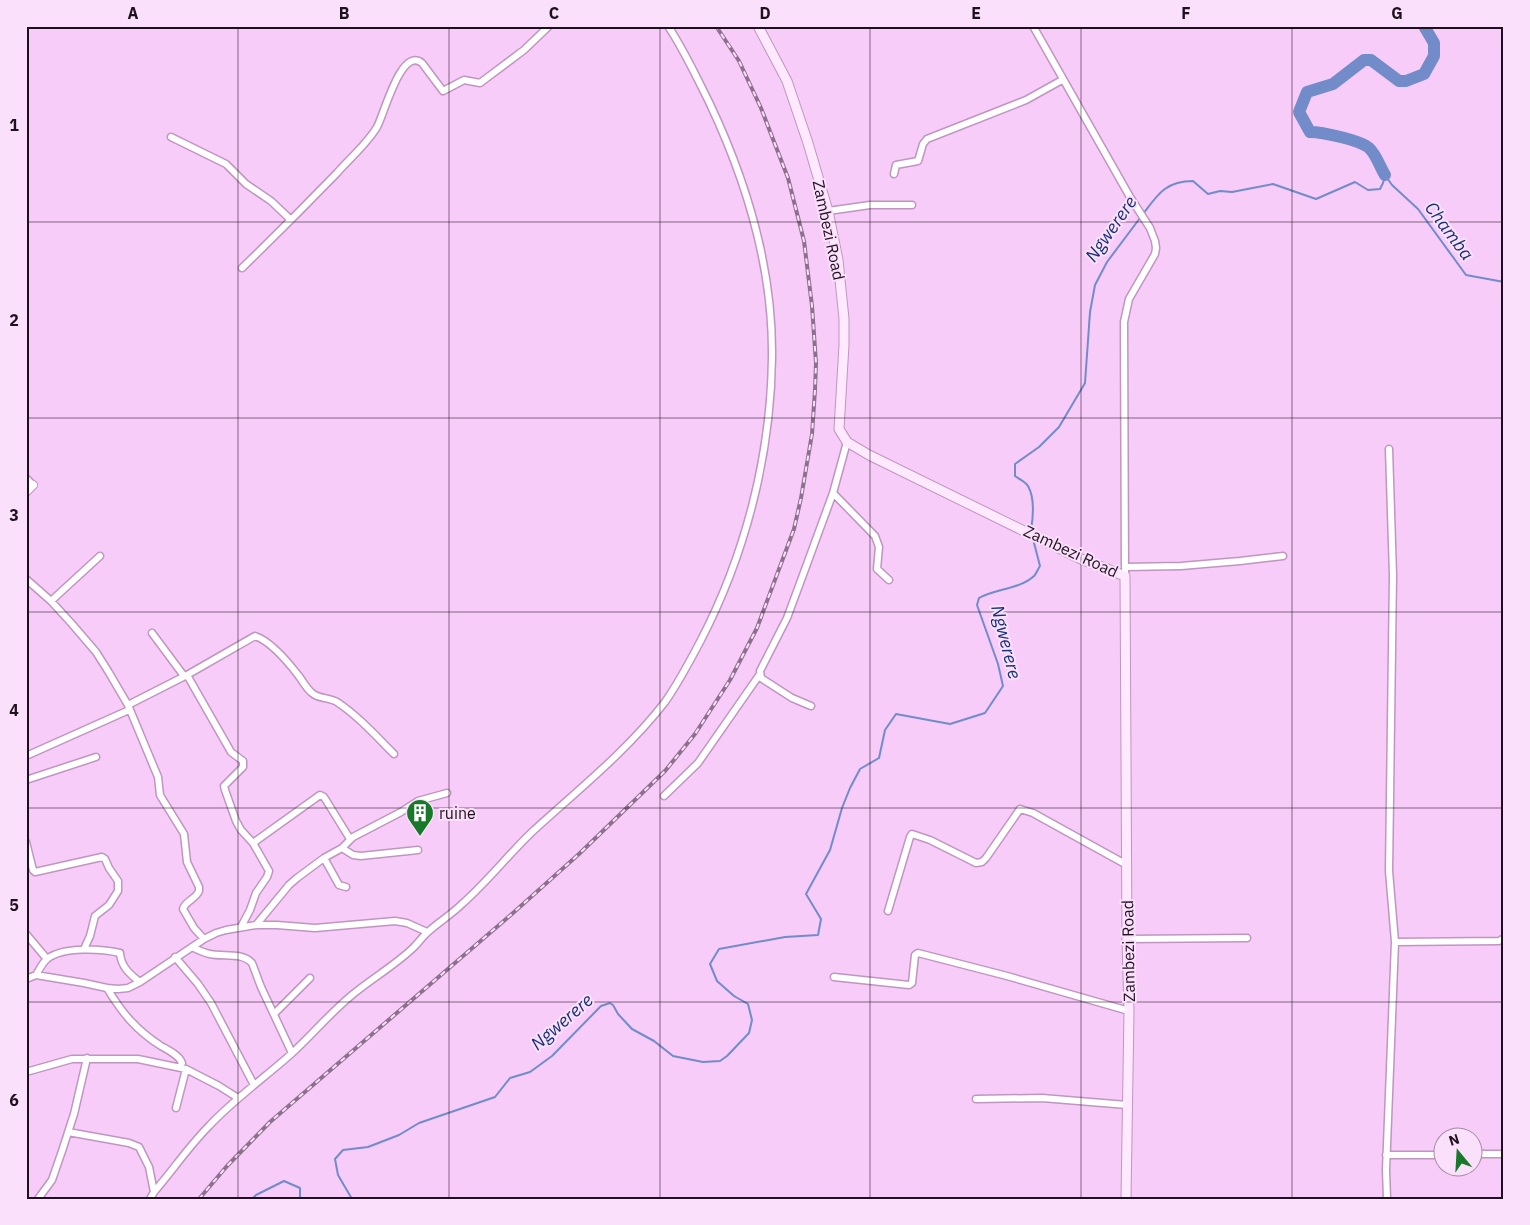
<svg xmlns="http://www.w3.org/2000/svg" width="1530" height="1225" viewBox="0 0 1530 1225" font-family="'IBM Plex Sans',sans-serif">
	<style>
		.lines { fill: none; stroke-linecap: round; stroke-linejoin: round }
		.stream { stroke: #718cc9; stroke-width: 2 }
		.river { stroke: #718cc9; stroke-width: 12 }
		.minor-casing { stroke: #bf96c0; stroke-width: 9 }
		.tertiary-casing { stroke: #bf96c0; stroke-width: 10 }
		.secondary-casing { stroke: #bf96c0; stroke-width: 11 }
		.minor { stroke: #fff; stroke-width: 6 }
		.tertiary { stroke: #fff; stroke-width: 8 }
		.secondary { stroke: #fee9fe; stroke-width: 9 }
		.rail-casing { stroke: #8d708e; stroke-width: 4 }
		.rail { stroke: #fae0fa; stroke-width: 2; stroke-dasharray: 5.5; stroke-linecap: butt }
		.grid { fill: none; stroke: #1f101f; stroke-width: 1; stroke-opacity: 0.55 }
		.labels { text-anchor: middle; stroke-width: 4; stroke-linejoin: round; paint-order: stroke }
		.street-label { font-size: 16px; fill: #1f101f; stroke: #fae0fa }
		.poi-label { font-size: 16px; fill: #1f101f; stroke: #fae0fa; text-anchor: start }
		.water-label { font-size: 18px; font-style: italic; fill: #173077; stroke: #fae0fa }
		.neatline { fill: none; stroke: #1f101f; stroke-width: 2 }
		.grid-label { font-size: 16px; text-anchor: middle; font-weight: bold; fill: #1f101f }
	</style>
	<rect width="100%" height="100%" fill="#f7ccf8"/>
	<g class="lines">
		<path class="stream" d="M1385 175 1392 185 1418 209 1466 275 1504 282
			M1143 214C1158 194 1166 181 1193 181L1208 194 1220 191 1232 192 1273 184 1316 199 1355 182 1368 190 1380 189 1383 183 1385 175
			M1031 530C1033 518 1035 498 1028 486 1026 482 1019 479 1015 476V464L1039 447 1059 427 1085 383 1090 312 1095 285 1107 262 1140 218
			M252 1199 256 1195 284 1181 300 1188V1199
			M352 1199 338 1175 335 1159 343 1150 368 1147 399 1135 419 1123 495 1097 510 1078 530 1072 552 1056 601 1006 610 1003 613 1005 618 1014 632 1029 654 1041 673 1056 703 1062 720 1061 727 1056 749 1033 752 1020 748 1004 734 996 717 981 710 964 719 949 785 937 818 935 821 919 806 894 830 850 842 808 850 788 860 769 879 758 885 730 896 714 950 724 985 713 1003 686 998 664 977 605 979 598C995 589 1020 589 1034 576 1036 574 1038 569 1040 566L1033 539"/>
		<path class="river" d="M1385 175C1380 167 1376 154 1369 148 1360 140 1322 132 1310 132L1299 112 1307 92 1333 84 1364 60H1371L1399 81H1406L1424 74 1434 56V43L1424 26"/>
		<defs>
			<path id="minor" d="M1033 26 1130 197 1150 228 1155 241 1156 248 1155 254 1129 299 1124 322 1125 576
				M171 137 226 164 246 184 271 201 291 220
				M894 174 896 165 918 161 923 144 927 139 1026 100 1062 80
				M828 211 870 205H912
				M242 268C274 237 306 205 337 173 350 158 367 144 377 127 384 115 401 46 422 63L443 91 464 80 480 83 524 50 549 26
				M26 478 33 485
				M833 493 875 536 879 547 877 569 889 580
				M1126 567 1181 566 1240 561 1283 556
				M26 579 51 601 72 624 96 652 108 671 128 705 158 777 160 795 163 800 184 834 187 862 199 887V891C196 899 185 901 183 909L194 928 204 939
				M51 601 100 556
				M152 633 184 676
				M187 675 231 752 243 761V767L224 786 225 790 236 821 241 830 253 843 269 871 267 877 256 893 250 910 241 927
				M128 705 187 675 255 636C270 641 288 662 298 675 303 681 305 687 312 693 318 699 329 697 337 702 358 716 375 735 394 754
				M811 706 792 698 761 678 760 671 787 618 800 583 833 493 847 442
				M26 756 129 710
				M26 780 96 757
				M664 796 698 763 760 674
				M26 842 33 870 35 872 102 857 105 859 109 868 118 881V891L109 905 95 916 90 936 84 949
				M253 843 320 795 324 797 350 839
				M342 848 353 855 361 856 418 850
				M324 858 339 885 346 887
				M888 911 910 837 912 834 930 840 976 863 982 862 986 858 1020 809 1033 813 1127 865
				M256 925 289 885 297 878 324 858 342 848 353 837 401 812 418 801 447 793
				M26 934 47 959
				M1127 939 1247 938
				M1395 942 1499 941 1504 938
				M192 947C198 950 204 953 210 954 224 957 242 952 252 963L261 987 292 1053
				M175 957 198 984 211 1003 254 1085
				M36 975C39 970 43 962 47 959 63 946 102 949 120 953 121 966 129 974 140 982
				M834 977 909 985 912 983 915 955 918 953 1007 976 1129 1011
				M26 979 36 975 84 983 107 988 118 989 128 988 140 982 204 939 216 933 226 930 256 925H277L315 928 395 921 407 923 427 932
				M107 988C122 1013 136 1030 161 1046 168 1050 179 1055 182 1063L180 1067
				M274 1014 310 978
				M26 1072 72 1059H138L186 1069 219 1086 238 1098
				M976 1099 1042 1098 1127 1105
				M176 1108 186 1069
				M68 1132 129 1143 139 1147 149 1167 154 1192
				M1472 1154H1504
				M1386 1155H1442
				M38 1199 52 1180 62 1151 74 1114 87 1058
				M150 1199 154 1192C173 1170 189 1146 209 1126 233 1100 263 1079 290 1055 311 1036 330 1013 352 995 371 979 397 964 414 947 419 942 423 936 429 931 439 922 452 914 462 904 487 882 508 855 532 832 578 790 627 751 665 702 679 682 690 661 701 640 746 553 771 454 772 357 773 267 747 182 709 102 696 76 684 50 668 26
				M1387 1199 1386 1170 1395 942 1389 871 1393 575 1389 449"/>
			<path id="tertiary" d="M26 492 33 485"/>
			<path id="secondary" d="M758 26 787 81 808 143 828 211 838 260 844 319V345L839 429 847 442 869 455 1081 559 1125 576 1127 939 1129 1011 1126 1199"/>
		</defs>
		<use href="#minor" class="minor-casing"/>
		<use href="#tertiary" class="tertiary-casing"/>
		<use href="#secondary" class="secondary-casing"/>
		<use href="#minor" class="minor"/>
		<use href="#tertiary" class="tertiary"/>
		<use href="#secondary" class="secondary"/>
		<defs>
			<path id="rail" d="M199 1199 227 1166 270 1122 513 913 579 854 665 771 695 734 730 680 757 628 794 529 801 498 812 434 815 390 816 363 812 306 804 241 788 178 761 108 739 61 716 26"/>
		</defs>
		<use href="#rail" class="rail-casing"/>
		<use href="#rail" class="rail"/>
	</g>
	<path class="grid" d="M238 26V1199M449 26V1199M660 26V1199M870 26V1199M1081 26V1199M1292 26V1199M26 222H1504M26 418H1504M26 612H1504M26 808H1504M26 1002H1504"/>
	<defs>
		<symbol id="building-pin" viewBox="-11 -11 22 30"><path d="M0 17L-7.5 6A9.5 9.5 0 1 1 7.5 6Z" fill="#18792a" stroke="#fae0fa"/><path d="M-4-6H4V6H1V3H-1V6H-4ZM-2.5-4.3h1.7v1.8h-1.7ZM.8-4.3h1.7v1.8H.8ZM-2.5-1h1.7V.8h-1.7ZM.8-1h1.7V.8H.8Z" fill="#fff"/></symbol>
	</defs>
	<g fill-rule="evenodd">
		<use href="#building-pin" x="404" y="797" width="32" height="43"/>
	</g>
	<g class="labels">
		<g class="street-label">
			<text transform="translate(829 230) rotate(78)" y="6">Zambezi Road</text>
			<text transform="translate(1071 551) rotate(25)" y="6">Zambezi Road</text>
			<text transform="translate(1128 951) rotate(-91)" y="6">Zambezi Road</text>
		</g>
		<g class="poi-label">
			<text x="439" y="819">ruine</text>
		</g>
		<g class="water-label">
			<text transform="translate(1111 229) rotate(-55)" y="6">Ngwerere</text>
			<text transform="translate(1449 231) rotate(53)" y="6">Chamba</text>
			<text transform="translate(1006 642) rotate(76)" y="6">Ngwerere</text>
			<text transform="translate(562 1022) rotate(-41)" y="6">Ngwerere</text>
		</g>
	</g>
	<rect width="1530" height="1225" fill="none" stroke="#fae0fa" stroke-width="55"/>
	<g transform="translate(1458 1152) rotate(342)"><circle r="24" fill="#fae0fa" stroke="#a28da2"/>
	<path d="M0-4L9 19L0 12L-9 19Z" fill="#18792a"/>
	<text y="-8" font-size="14" font-weight="bold" text-anchor="middle" fill="#1f101f">N</text>
	</g>
	<rect x="28" y="28" width="1474" height="1170" class="neatline"/>
	<g class="grid-label">
		<text x="133" y="19">A</text>
		<text x="344" y="19">B</text>
		<text x="554" y="19">C</text>
		<text x="765" y="19">D</text>
		<text x="976" y="19">E</text>
		<text x="1186" y="19">F</text>
		<text x="1397" y="19">G</text>
		<text x="14" y="131">1</text>
		<text x="14" y="326">2</text>
		<text x="14" y="521">3</text>
		<text x="14" y="716">4</text>
		<text x="14" y="911">5</text>
		<text x="14" y="1106">6</text>
	</g>
</svg>
